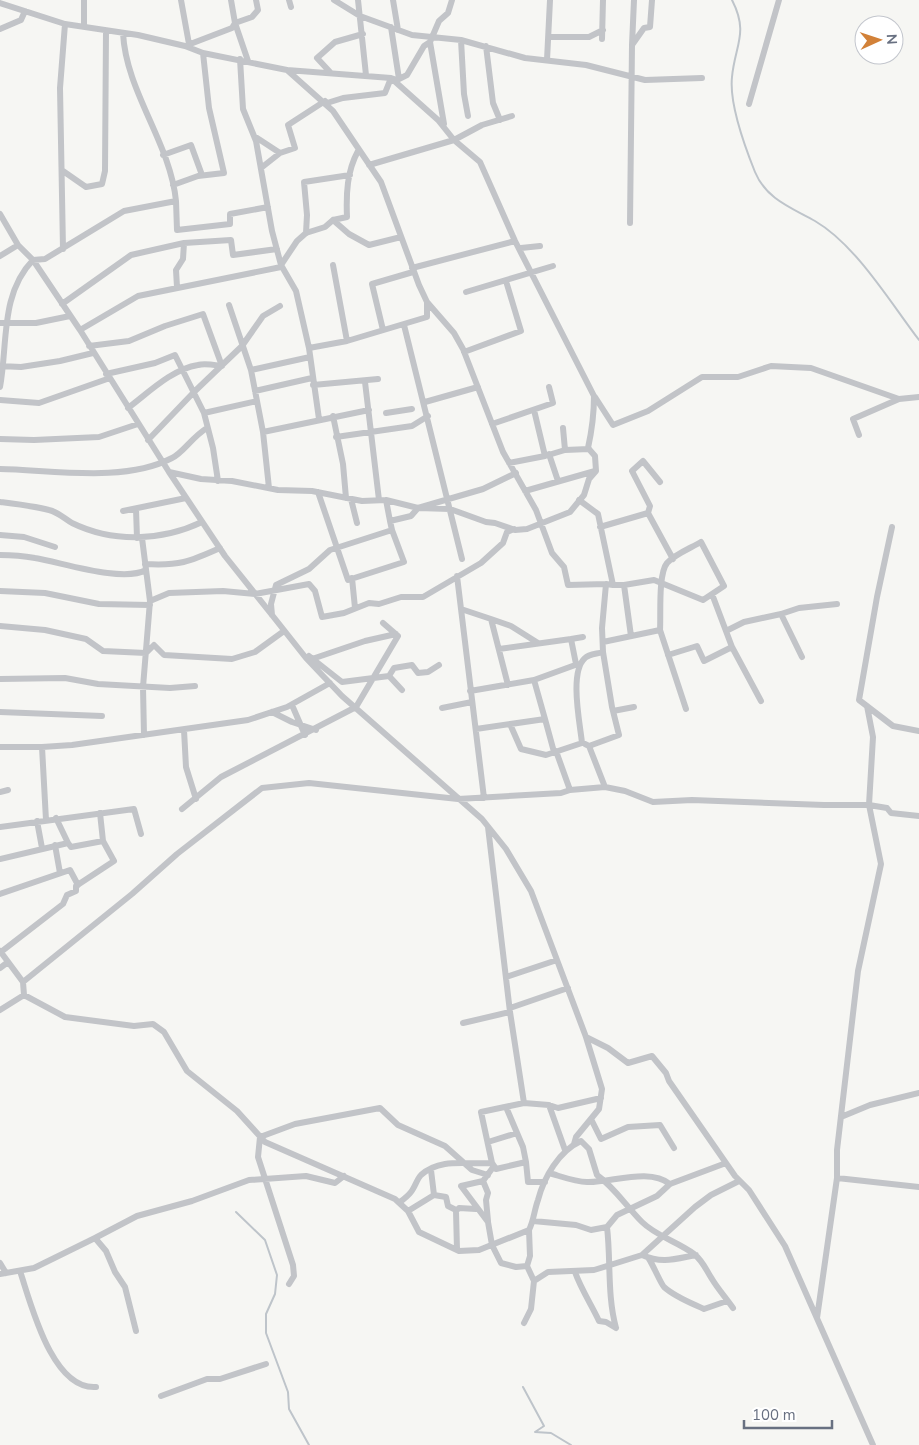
<svg xmlns="http://www.w3.org/2000/svg" width="919" height="1445" viewBox="0 0 919 1445" font-family="'Nunito Sans',sans-serif">
	<style>
		.lines { fill: none; stroke-linecap: round; stroke-linejoin: round }
		.stream { stroke: #bec4ca; stroke-width: 2 }
		.minor { stroke: #c2c4c8; stroke-width: 6 }
	</style>
	<rect width="100%" height="100%" fill="#f6f6f3"/>
	<g class="lines">
		<path class="stream" d="M732 0C749 33 735 45 732 77 729 104 745 147 755 172 766 199 792 208 815 221 856 245 890 302 919 340
			M236 1212 265 1240 277 1275 275 1294 266 1314V1333L288 1392 289 1409 309 1445
			M523 1387 544 1426 535 1432 551 1433 571 1445"/>
		<path class="minor" d="M181 0 189 44
			M231 0 235 23 248 61
			M289 0 291 7
			M334 0 360 16 412 35 461 40 525 58 586 65 645 80 702 78
			M358 0 366 75
			M393 0 398 30
			M0 3 65 24 138 35 185 46 203 53 287 70 333 111 381 182 419 285 427 302 454 333 463 349 503 452 536 510 552 553 564 567 568 585 606 584
			M84 26V0
			M391 27 399 79
			M0 29 21 20 25 11
			M549 37H589L603 30
			M602 39 603 0
			M461 40 464 94 468 116
			M430 42 444 124
			M632 45 634 0
			M185 46 232 28 235 23 252 17 258 10 256 0
			M486 46 493 103 500 120
			M240 59 243 109 256 141 272 231 281 265
			M547 60 550 0
			M330 72 317 58 335 42 363 34
			M327 103 343 98 385 93 391 78 397 80 407 75 424 46 430 42 439 21 448 13 452 0
			M749 104 779 0
			M254 136 280 153 295 148 288 125 325 101
			M163 155 191 145 202 175
			M369 165 454 140 482 125 512 116
			M261 168 280 153
			M63 171 86 187 102 184 105 171 106 31
			M173 185 198 176 224 173 209 108 203 53
			M176 201 177 230 230 224V214L268 207
			M0 214 18 245 33 260 80 330 169 472 225 556 272 615 306 658 342 696 482 819 506 849 531 891 586 1037 602 1089 599 1109 576 1137 574 1144
			M333 220 349 234 369 245 401 237
			M630 223 632 45 644 28 650 27 652 0
			M306 233 307 215 304 182 350 175
			M521 248 540 246
			M63 249 60 88 65 24
			M0 256 18 245
			M333 265 347 341
			M412 268 515 241
			M177 287 176 270 183 259 184 243 231 240 233 255 277 249
			M466 292 553 266
			M62 304 131 255 184 243
			M229 305 251 370 263 432 269 488
			M0 323H36L70 316
			M404 325 462 559
			M80 330 138 296 281 267
			M383 330 372 284 413 272
			M89 346 129 341 165 326 203 314 222 366C214 365 205 363 198 365 172 369 148 393 128 408
			M309 348 347 341 427 317V302
			M464 352 521 331 506 281
			M0 366 21 367 60 361 93 353
			M251 370 310 357
			M106 374 155 363 175 355 204 413 213 448 218 481
			M365 382 379 500
			M313 385 378 379
			M0 387C8 344 0 294 33 260L45 259 124 211 176 201C170 142 126 92 123 33
			M255 391 312 378
			M595 397 613 425 648 411 702 377H738L771 366 811 368 899 399
			M0 400 39 403 110 378
			M425 402 478 387
			M204 413 257 401
			M386 413 412 409
			M333 416 343 464 346 498
			M319 419 309 348 296 291 281 265 297 241 306 233 325 227 333 220 347 217C346 194 347 171 358 151
			M492 424 553 403 549 387
			M263 432 369 410
			M859 435 853 419 899 399 919 397
			M336 437 412 426 428 416
			M0 439 34 440 99 437 138 424
			M148 440 194 392 242 346 263 316 280 306
			M565 450 589 449
			M549 454 558 481
			M545 456 565 450 563 428
			M509 463 545 456 534 410
			M0 469C53 470 124 483 172 458 183 453 192 437 207 428
			M169 472 201 479 232 481 278 490 312 491 362 501 386 500 418 508 483 489 516 473
			M525 491 595 471
			M318 492 348 580 404 562 392 530
			M351 499 357 523
			M386 500 390 521
			M0 502C16 504 33 506 49 510 58 512 65 519 72 523 113 543 162 541 202 522
			M136 509 137 538
			M123 511 186 498
			M648 513 650 506 632 471 643 461 660 482
			M600 527 648 513 673 559
			M892 527 877 597 859 700 893 726 919 731
			M0 535 24 537 55 547
			M142 538 150 601 143 687 144 735
			M0 555C11 555 24 556 35 558 61 562 122 583 146 570
			M145 564C179 566 189 562 220 548
			M457 576 484 798
			M352 578 355 608
			M613 585H624L631 636
			M624 585 654 580 703 600 724 586 701 542C691 548 675 554 667 563 658 574 661 615 660 630
			M0 591 45 593 99 604 150 605
			M150 601 169 593 223 591 255 594 309 584 315 591 322 617 344 613 369 603 379 604 401 597H423L481 563 503 543 507 532 514 529
			M461 609 491 619
			M781 614 799 608 837 604
			M272 615 271 604 276 585 309 569 330 550 392 530 390 521 411 516 418 508 450 509 486 522 495 523 515 530 527 529 570 512 584 495 589 479 596 471 595 456 588 448C592 430 594 414 594 396L515 241 480 162 454 140 438 120 391 78 287 70
			M0 626 45 630 86 639 103 651 146 653 154 645 164 655 232 659 255 652 284 631
			M726 631 744 622 781 614 802 657
			M571 639 583 637
			M603 642 660 630 686 709
			M732 647 761 701
			M499 649 571 639 576 664
			M668 655 697 646 704 661 732 647 712 594
			M309 656 342 682 389 676 394 668 412 665 418 673 428 672 439 665
			M312 659 365 641 396 634
			M389 676 402 690
			M0 679 65 678 98 684 170 688 195 686
			M534 680 578 664
			M508 685 491 619 511 626 538 643
			M470 691 534 680 545 719
			M292 705 305 735
			M442 708 472 702
			M613 711 634 707
			M0 712 102 716
			M272 712 292 722 316 730
			M510 724 521 749 546 755 582 743C580 723 569 672 585 658 589 654 597 654 603 652L602 628 606 584 613 585 598 514 579 500
			M476 729 545 719 554 752
			M184 730 186 767 196 799
			M585 744 589 746 605 787
			M589 746 619 735 612 707 603 652
			M0 747H42L72 745 248 720 287 707 330 683
			M42 747 46 820
			M570 790 605 787 625 791 653 802 692 800 824 805H869L887 808 891 813 919 816
			M0 792 8 790
			M182 809 221 777 356 707 398 636 383 623
			M100 813 103 841
			M56 818 68 843
			M37 821 42 848
			M0 827 134 809 141 834
			M488 827 510 1012 524 1103
			M55 845 60 873
			M0 859 68 843 71 847 103 841 114 861 76 886V891L67 895 63 904 1 952
			M0 894 70 870 78 885
			M0 951 23 982 24 995
			M0 968 8 962
			M506 977 557 960
			M23 982 132 894 177 854 262 788 309 783 458 799 561 793 570 790 556 751
			M510 1008 568 988
			M0 1010 24 995 65 1017 134 1026 153 1024 164 1032 187 1071 237 1111 265 1142 395 1199 408 1211 419 1232 459 1251 479 1250 529 1230C534 1220 534 1211 538 1200 544 1177 559 1151 581 1141L589 1149 597 1175C615 1188 626 1206 642 1222 656 1236 678 1242 694 1254 703 1261 706 1270 712 1279 718 1289 726 1298 733 1308
			M463 1023 510 1012
			M586 1037 608 1048 628 1063 652 1056 666 1073 669 1081 735 1176 749 1190 785 1246 873 1445
			M549 1105 558 1108 601 1098
			M506 1107 523 1147 526 1162
			M841 1117 870 1105 919 1093
			M592 1121 601 1139 628 1127 660 1125 674 1148
			M488 1142 517 1133
			M494 1166 483 1181 461 1186 488 1222 492 1245 501 1263 516 1267 527 1266
			M549 1173C560 1176 575 1182 587 1182 611 1183 649 1167 670 1184
			M837 1178 919 1187
			M483 1181 488 1193 486 1200 488 1221
			M545 1182H528L526 1162 496 1169 492 1163 481 1112 524 1103 549 1105 565 1150
			M434 1195 446 1197 448 1206 456 1210
			M400 1202C404 1199 408 1196 411 1192 415 1187 417 1179 421 1175 441 1157 468 1165 492 1163
			M408 1211 434 1195 431 1170
			M533 1221 576 1225 591 1230 607 1227 617 1215 657 1196 670 1184 726 1163
			M607 1227C611 1261 607 1295 616 1328
			M95 1238 137 1216 192 1201 249 1180 306 1176 335 1183 344 1176
			M457 1250 456 1211 459 1208 476 1209
			M642 1255 695 1207 711 1195 739 1181
			M649 1259C653 1265 661 1284 664 1287 675 1297 691 1303 704 1309L727 1301
			M0 1263 6 1273
			M20 1271C31 1304 52 1390 96 1387
			M575 1272C581 1289 591 1304 599 1321L606 1322 616 1328
			M0 1274 34 1268 95 1238 106 1251 115 1272 125 1287 136 1331
			M534 1281 548 1272 594 1270 642 1255C662 1264 675 1259 696 1255
			M289 1284 294 1276 293 1265 258 1157 260 1137 295 1124 380 1108 398 1125 445 1146 472 1170 488 1175
			M817 1318 837 1178V1150L858 971 881 864 869 805 873 737 867 706
			M524 1323 531 1309 534 1281 527 1266 530 1256 529 1230
			M161 1396 207 1379H220L266 1364"/>
	</g>
	<g transform="translate(879 40) rotate(87)"><circle r="24" fill="#ffffff" stroke="#c3c6cd"/>
	<path d="M0-4L9 19L0 12L-9 19Z" fill="#d28138"/>
	<text y="-8" font-size="14" font-weight="bold" text-anchor="middle" fill="#687081">N</text>
	</g>
	<path d="M744 1420v8h88v-8" fill="none" stroke="#687081" stroke-width="2.5"/>
	<text x="752" y="1420" font-size="15" fill="#687081" stroke="#ffffff" stroke-width="4" paint-order="stroke">100 m</text>
</svg>
